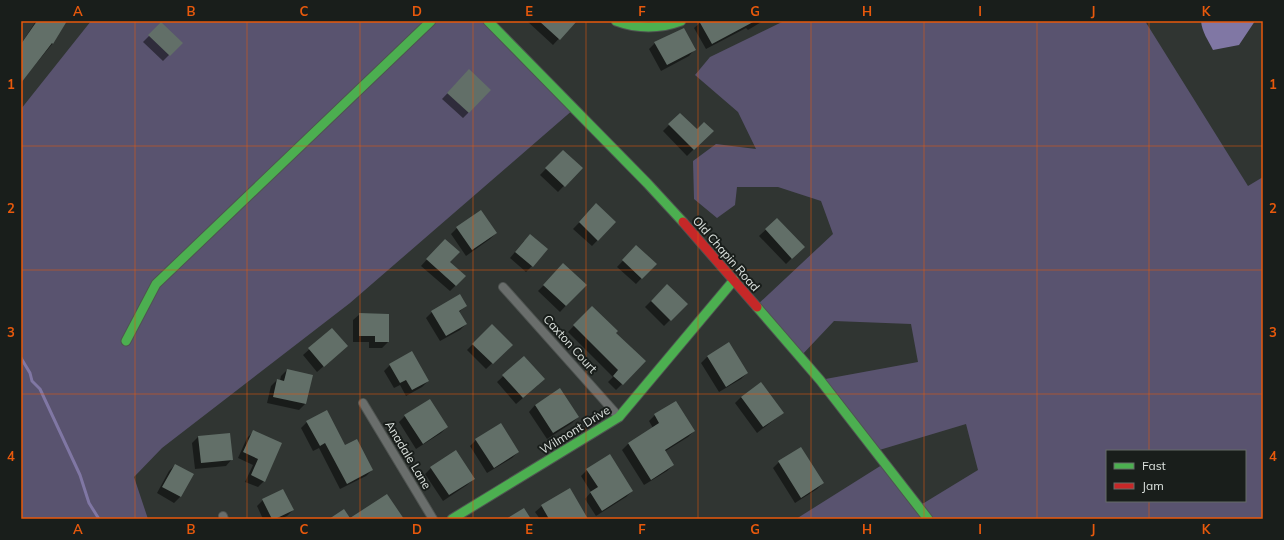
<svg xmlns="http://www.w3.org/2000/svg" width="1284" height="540" viewBox="0 0 1284 540" font-family="Mulish,sans-serif">
	<style>
		.green { fill: #59536f; fill-rule: evenodd }
		.water { fill: #8077a4 }
		.shadow { fill: #0007 }
		.lines { fill: none; stroke-linecap: round; stroke-linejoin: round }
		.stream { stroke: #8077a4; stroke-width: 3 }
		.building { fill: #626f68 }
		.street-casing { stroke: #4f5451; stroke-width: 10 }
		.fast-casing { stroke: #4f5451; stroke-width: 11 }
		.jam-casing { stroke: #4f5451; stroke-width: 11 }
		.street { stroke: #6a6e6c; stroke-width: 8 }
		.fast { stroke: #4caf50; stroke-width: 9 }
		.jam { stroke: #c62828; stroke-width: 9 }
		.grid { fill: none; stroke: #e8590c; stroke-width: 1; stroke-opacity: 0.55 }
		.labels { text-anchor: middle; stroke-width: 4; stroke-linejoin: round; paint-order: stroke }
		.street-label { font-size: 12px; fill: #dbe1dd; stroke: #191e1b }
		.neatline { fill: none; stroke: #e8590c; stroke-width: 1.5 }
		.grid-label { font-size: 13px; text-anchor: middle; font-weight: bold; fill: #e8590c }
	</style>
	<rect width="100%" height="100%" fill="#303532"/>
	<path class="green" d="M91 21H488L574 109 350 303 162 448 134 477 148 519H21V109Z
		M784 21H1145L1248 186 1263 177V519H796L885 463 919 506 978 470 966 424 876 451 820 380 918 362 911 324 834 321 800 357 756 306 833 234 821 201 778 187H737L735 205 717 218 694 199 693 161 716 144 756 149 738 112 695 75 710 57ZM1107 451H1245V501H1107Z"/>
	<path class="water" d="M1201 21H1255L1239 45 1213 50C1208 40 1202 32 1201 21Z"/>
	<path class="shadow" d="M36 21H66L53 43 21 82V44Z
		M527 21H575L553 45Z
		M702 21H763L748 30 746 28 706 49 694 28Z
		M161 24 181 43 163 61 143 42Z
		M655 43 695 49 689 56 661 71 649 49Z
		M463 77 469 112 463 118 442 99Z
		M680 114 697 131H712L687 156 663 131Z
		M563 151 581 168 558 192 540 175Z
		M596 205 615 222 592 246 573 229Z
		M777 219 803 247 786 264 759 236Z
		M457 228 496 233 490 239 466 256 451 234Z
		M524 241 532 266 526 272 510 258Z
		M439 246 449 262 456 285 450 291 421 266Z
		M636 247 655 264 636 284 617 267Z
		M564 265 585 285 560 312 538 291Z
		M667 285 686 304 664 326 645 307Z
		M466 306 459 312 466 324 460 330 440 341 426 318 432 312Z
		M592 307 614 333 622 384 616 390 608 382 613 377 568 332Z
		M360 314 388 315V342L382 348H369V342H353V320Z
		M492 325 511 345 486 369 467 350Z
		M332 329 340 352 317 372 303 355Z
		M729 344 747 373 741 379 719 392 701 363 707 357Z
		M524 357 538 385 516 404 497 382Z
		M390 365 428 381 422 387 406 396 400 385 394 388 384 371Z
		M287 370 305 404 299 410 267 403 271 386 277 380 280 381 281 376Z
		M560 390 578 417 572 423 547 439 529 412 535 405Z
		M741 397 783 413 757 433 735 403Z
		M655 415 694 431 688 437 664 452 673 465 667 471 644 485 622 450 628 444 653 428 649 421Z
		M405 416 447 427 441 433 416 449 399 422Z
		M307 422 345 447 372 470 366 476 340 489 319 448 313 451 301 428Z
		M253 432 264 481 258 487 245 482 253 465 238 458 247 438Z
		M198 437 232 459 226 466 195 469 192 443Z
		M476 440 518 452 512 458 487 473 470 446Z
		M801 448 823 483 817 489 795 503 773 468 779 462Z
		M175 465 180 497 174 503 157 493 169 471Z
		M431 468 473 479 467 485 443 501 425 474Z
		M587 470 632 491 626 497 596 516 585 499 591 492 581 476Z
		M263 500 293 510 287 516 280 519H263L257 506Z
		M542 506 584 519H540L535 512Z"/>
	<g class="lines">
		<path class="stream" d="M21 358 30 373 32 381 40 389 80 475 89 503 99 519"/>
	</g>
	<path class="building" d="M37 21H67L53 44 52 43 21 83V44Z
		M539 21H577L560 40Z
		M699 21H755L712 44Z
		M161 22 183 43 170 56 148 35Z
		M684 28 696 50 667 65 654 42Z
		M469 69 491 90 469 113 447 93Z
		M680 113 697 129 704 122 714 131 694 150 668 124Z
		M563 150 583 168 565 187 545 168Z
		M596 203 616 222 598 241 579 222Z
		M481 210 497 233 472 250 456 227Z
		M777 218 805 247 792 259 765 229Z
		M530 234 548 249 533 267 515 252Z
		M445 239 460 252 450 262 466 276 456 286 426 259Z
		M636 245 657 264 642 279 622 260Z
		M563 263 587 285 566 306 543 285Z
		M667 284 688 304 671 321 651 301Z
		M460 294 467 306 459 311 467 324 446 336 431 311Z
		M592 306 618 331 616 333 646 361 623 385 613 376 618 370 573 325Z
		M359 313 389 314V342H375V336H359Z
		M492 324 513 345 493 364 472 344Z
		M332 328 348 346 324 367 308 348Z
		M729 342 748 373 726 387 707 356Z
		M412 351 429 381 412 390 406 380 400 383 389 364Z
		M524 356 545 379 523 398 502 375Z
		M287 369 313 375 306 404 273 397 277 379 284 381Z
		M761 382 784 413 763 427 741 397Z
		M560 388 579 417 553 433 535 405Z
		M430 399 448 427 423 444 404 415Z
		M676 401 695 431 665 450 674 465 651 480 628 443 659 423 654 414Z
		M327 410 345 445 357 439 373 470 347 484 325 443 320 446 306 421Z
		M501 423 519 452 494 468 475 439Z
		M253 430 282 443 265 482 251 475 258 459 243 452Z
		M230 433 233 460 201 463 198 436Z
		M801 447 824 483 801 498 778 461Z
		M456 450 475 479 449 495 430 467Z
		M610 454 633 491 602 511 590 492 598 487 586 469Z
		M175 464 194 474 181 497 162 487Z
		M570 488 588 519H549L541 505Z
		M283 489 294 510 275 519H272L262 499Z
		M387 494 404 519H329L344 509 350 518Z
		M524 508 531 519H506Z"/>
	<g class="lines">
		<defs>
			<path id="street" d="M503 287 619 417
				M363 403 433 519
				M223 516 224 519"/>
			<path id="fast" d="M488 21 647 183 683 222
				M616 21C638 29 659 29 681 21
				M757 307 820 380 928 519
				M126 341 156 284 431 21
				M452 519 619 417 734 280"/>
			<path id="jam" d="M683 222 757 307"/>
		</defs>
		<use href="#street" class="street-casing"/>
		<use href="#fast" class="fast-casing"/>
		<use href="#jam" class="jam-casing"/>
		<use href="#street" class="street"/>
		<use href="#fast" class="fast"/>
		<use href="#jam" class="jam"/>
	</g>
	<path class="grid" d="M135 21V519M247 21V519M360 21V519M473 21V519M586 21V519M698 21V519M811 21V519M924 21V519M1037 21V519M1149 21V451M21 146H1263M21 270H1263M21 394H1263M1149 501V519"/>
	<g class="labels">
		<g class="street-label">
			<text transform="translate(726 254) rotate(49)" y="4">Old Chapin Road</text>
			<text transform="translate(570 344) rotate(48)" y="4">Caxton Court</text>
			<text transform="translate(575 430) rotate(-32)" y="4">Wilmont Drive</text>
			<text transform="translate(408 455) rotate(59)" y="4">Anadale Lane</text>
		</g>
	</g>
	<rect width="1284" height="540" fill="none" stroke="#191e1b" stroke-width="44"/>
	<rect x="1106" y="450" width="140" height="52" fill="#191e1b" stroke="#676c69"/>
	<rect x="1114" y="463" width="20" height="6" fill="#4caf50" stroke="#676c69"/>
	<text x="1142" y="470" font-size="12" fill="#dbe1dd">Fast</text>
	<rect x="1114" y="483" width="20" height="6" fill="#c62828" stroke="#676c69"/>
	<text x="1142" y="490" font-size="12" fill="#dbe1dd">Jam</text>
	<rect x="22" y="22" width="1240" height="496" class="neatline"/>
	<g class="grid-label">
		<text x="78" y="16">A</text>
		<text x="191" y="16">B</text>
		<text x="304" y="16">C</text>
		<text x="417" y="16">D</text>
		<text x="529" y="16">E</text>
		<text x="642" y="16">F</text>
		<text x="755" y="16">G</text>
		<text x="867" y="16">H</text>
		<text x="980" y="16">I</text>
		<text x="1093" y="16">J</text>
		<text x="1206" y="16">K</text>
		<text x="11" y="89">1</text>
		<text x="1273" y="89">1</text>
		<text x="11" y="213">2</text>
		<text x="1273" y="213">2</text>
		<text x="11" y="337">3</text>
		<text x="1273" y="337">3</text>
		<text x="11" y="461">4</text>
		<text x="1273" y="461">4</text>
		<text x="78" y="534">A</text>
		<text x="191" y="534">B</text>
		<text x="304" y="534">C</text>
		<text x="417" y="534">D</text>
		<text x="529" y="534">E</text>
		<text x="642" y="534">F</text>
		<text x="755" y="534">G</text>
		<text x="867" y="534">H</text>
		<text x="980" y="534">I</text>
		<text x="1093" y="534">J</text>
		<text x="1206" y="534">K</text>
	</g>
</svg>
